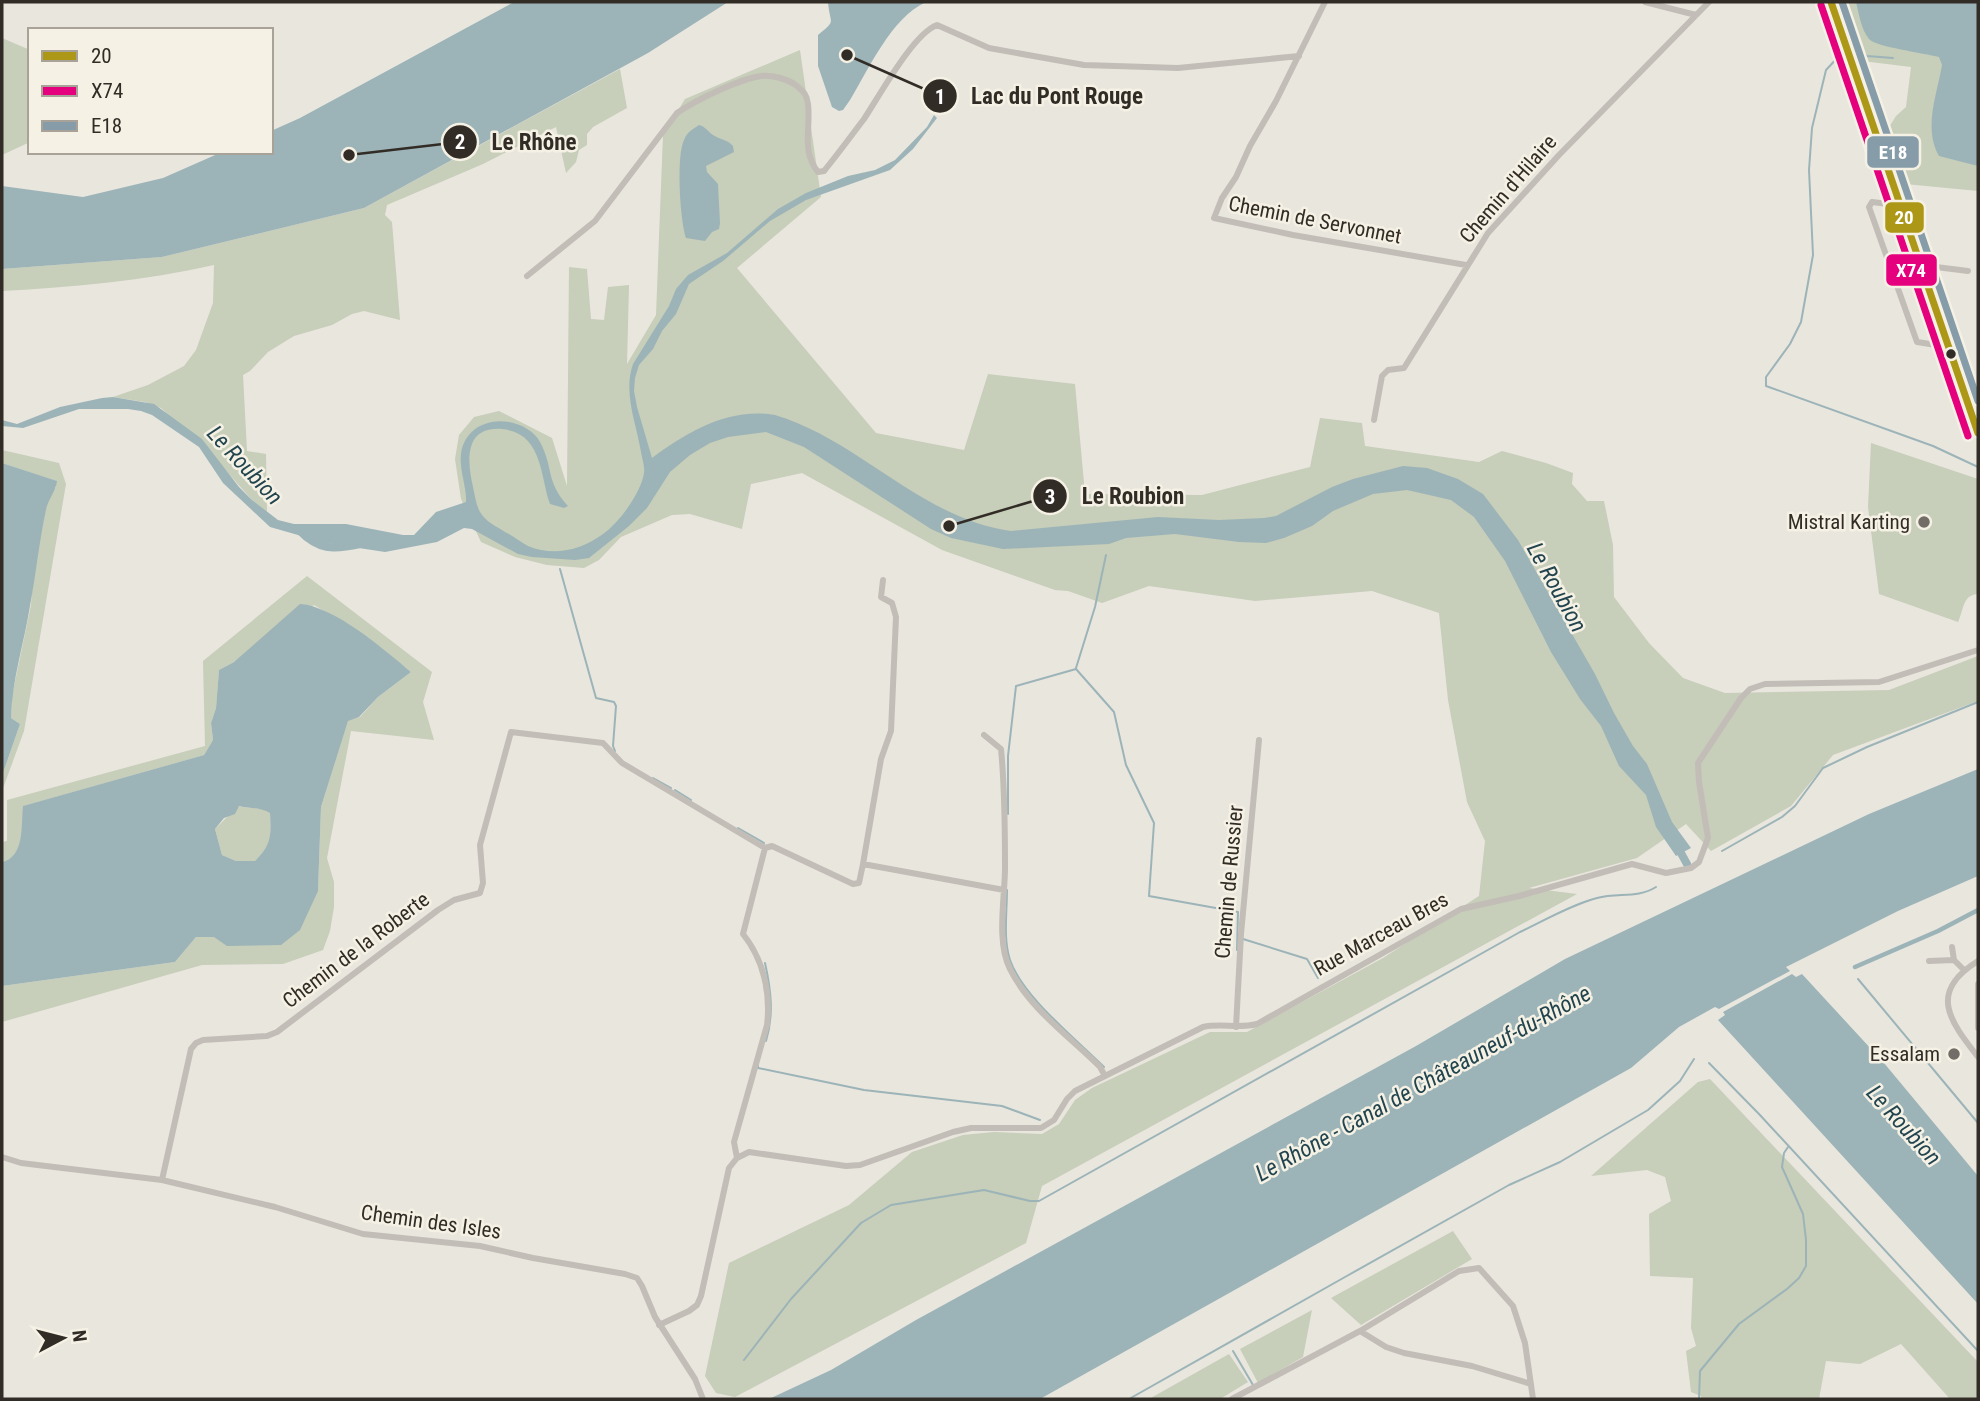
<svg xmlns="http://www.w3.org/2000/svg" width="1980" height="1401" viewBox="0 0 1980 1401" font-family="'Roboto Condensed',sans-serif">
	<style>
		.green { fill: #c7ceb9 }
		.water { fill: #9cb4b8; fill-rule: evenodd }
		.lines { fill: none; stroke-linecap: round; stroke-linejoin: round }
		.stream { stroke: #9cb4b8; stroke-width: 2 }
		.canal { stroke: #9cb4b8; stroke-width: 4.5 }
		.river { stroke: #9cb4b8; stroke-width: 8 }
		.minor { stroke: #c2beb7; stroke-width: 6 }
		.major { stroke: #b0aca7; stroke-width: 8 }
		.bus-1-casing { stroke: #f6f1e5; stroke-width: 12 }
		.bus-2-casing { stroke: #f6f1e5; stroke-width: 12 }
		.bus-3-casing { stroke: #f6f1e5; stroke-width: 12 }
		.bus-1 { stroke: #ad9716; stroke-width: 7 }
		.bus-2 { stroke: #e5007d; stroke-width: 7 }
		.bus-3 { stroke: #869ca9; stroke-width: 7 }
		.bus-dot { fill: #322c26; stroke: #f6f1e5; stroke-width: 2.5 }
		.poi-dot { fill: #726d66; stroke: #f6f1e5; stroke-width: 2.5 }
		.labels { text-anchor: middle; stroke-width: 5; stroke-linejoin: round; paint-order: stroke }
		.street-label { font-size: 21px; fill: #322c26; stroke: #f6f1e5 }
		.poi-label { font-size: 21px; fill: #322c26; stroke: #f6f1e5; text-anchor: end }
		.water-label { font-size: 23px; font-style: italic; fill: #21444e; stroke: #f6f1e5 }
		.leader { fill: none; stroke: #322c26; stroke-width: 2.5 }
		.callout-dot { fill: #322c26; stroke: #f6f1e5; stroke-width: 2.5 }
		.mark-label { font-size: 21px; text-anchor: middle; font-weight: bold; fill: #fff }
		.callout-label { font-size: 23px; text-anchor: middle; font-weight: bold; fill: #322c26; stroke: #f6f1e5; stroke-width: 5; stroke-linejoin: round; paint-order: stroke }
		.line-badge { stroke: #f6f1e5; stroke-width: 2.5 }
		.badge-label { font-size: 19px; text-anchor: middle; font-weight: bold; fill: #fff }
	</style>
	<rect width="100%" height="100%" fill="#e9e6de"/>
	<path class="green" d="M1842 2H1978V191L1905 184 1888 129 1896 116 1906 107 1911 67 1854 60 1852 31Z
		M2 38 30 50V142L2 155Z
		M800 50 821 197 737 268 876 433 964 450 988 374 1075 384 1085 494 1202 495 1310 467 1320 418 1362 423 1365 446 1479 462 1502 451 1546 463 1573 473 1572 484 1587 501H1604L1613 545 1614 597 1649 643 1683 678 1725 693 1889 690 1978 656V701L1833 755 1791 806 1711 851 1686 824 1637 858 1529 888 1577 894 1042 1186 1026 1243 735 1397 716 1393 705 1376 729 1263 849 1205 912 1152 963 1135 994 1132 1042 1134 1059 1124 1075 1100 1092 1088 1210 1032H1247L1383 958 1479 896 1485 841 1467 802 1448 700 1439 613 1372 591 1255 601 1149 586 1102 603 1068 591 1055 590 942 550 802 473 751 484 742 529 690 514 672 515 621 537 599 560 584 568 547 565 515 557 481 542 461 499 455 459 459 435 474 417 499 411 552 438 567 486 569 267 587 269 591 319 604 320 608 287 629 285 627 364 656 315 663 135 685 99Z
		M620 69 627 108 593 127 587 134V145L579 150 576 162 566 173 556 127 483 164 387 205 385 215 392 222 400 320 364 311 352 314 332 325 294 336 268 352 250 371 243 375 247 451 266 454 267 512 252 500 221 465 161 408 145 402 113 397 148 385 184 366 196 350 213 303 214 265C144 281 73 287 2 291V269L162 257 364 208Z
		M1871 443 1978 479V594C1962 595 1964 610 1958 622L1879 594 1868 507Z
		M2 450 59 463 66 484 24 731 2 791V776L20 724 11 718 12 696 31 605 34 567 48 499 56 487V481L2 463Z
		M307 576 432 672 423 702 434 740 351 731 327 858 334 882V907L330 931 323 950 283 964 202 965 2 1022V986L175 962 196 937H214L318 891 321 807 348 720 360 717 378 697 411 672 369 638 314 605 234 662 219 670 216 708 211 723 213 740 204 755 24 806C22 825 25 857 2 862V842L7 841V800L205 746 203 661Z
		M238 806C249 809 261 807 270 812 271 838 273 842 255 861H236L222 855 215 829Z
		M1710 1079 1978 1362V1399H1950L1901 1344 1860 1364 1826 1361 1819 1399H1701V1396L1691 1392 1686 1351 1696 1346 1691 1328 1693 1278 1650 1276 1649 1214 1671 1201 1665 1177 1647 1170 1591 1176 1698 1082Z
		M1453 1231 1472 1259 1361 1325 1331 1298Z
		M1312 1310 1303 1357 1258 1383 1240 1349Z
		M1229 1354 1248 1382 1220 1399H1149Z"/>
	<path class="water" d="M514 2H728L648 53 364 208 162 257 2 269V186L83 197 163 178 222 152H271V131L300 118Z
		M828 2H926C891 18 869 69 850 100L843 110 839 111 832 107 818 66V35C837 19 830 26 828 2Z
		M1856 2H1978V166L1939 156C1923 128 1937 95 1942 65L1939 57C1924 53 1876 47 1869 39 1861 29 1859 14 1856 2Z
		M934 115 937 118 913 149 890 170 806 200 770 221 723 261 689 284 676 314 662 331 653 349 639 365 635 378 634 391 637 407 652 458C687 432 729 407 775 415 859 440 922 519 1011 531L1158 517 1219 520 1264 518 1276 516 1332 487 1353 479 1403 466 1427 468 1458 479 1483 494 1518 540 1595 674 1614 713 1633 746 1647 764 1672 822 1691 848 1676 856 1656 827 1646 795 1619 766 1601 726 1580 699 1551 652 1505 561 1474 517 1451 500 1407 490 1373 494 1333 511 1312 526 1284 538 1266 543 1239 542 1175 534 1126 538 1109 544 1003 549 951 538 931 529 804 447 766 432 728 437 710 443 690 455 670 472 647 508 629 526 589 558 575 560 532 557 518 554 472 529 464 528 437 542 385 552 326 543 270 527 223 483 199 447 152 415 141 411 128 409H79L23 428 2 426V420L17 424 60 407 102 398 113 397 154 404 202 439 239 487 252 500 278 520 294 524H346L403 535H414L436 512 466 502C467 487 459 470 461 454 464 430 486 418 509 422 521 424 534 431 540 442 554 468 545 481 568 506L564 508 550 504C540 476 543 433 502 429 464 426 467 461 473 487 475 496 476 505 480 512 486 522 496 526 505 532 513 536 520 542 528 546 554 557 581 550 603 534 619 523 641 493 644 473 645 467 642 458 641 452 636 422 623 393 633 364L669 306 676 289 688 275 727 253 778 209 806 193 848 176 875 170 895 160 927 127Z
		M699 125C706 127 707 131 713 135 720 140 727 139 733 146L734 152 706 166 707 172 718 184 720 223 719 229 712 232 705 241 686 238C680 220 676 157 684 140 687 132 693 129 699 125Z
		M2 463 57 481C56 491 48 499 46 510 39 542 36 574 30 606 24 644 12 679 11 718L20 724 2 776Z
		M300 604C334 606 385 650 411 672L378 697 359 717 348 721 321 807 318 891 300 930 281 945 227 946 214 937H196L175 962 2 986V862C25 857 21 825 23 806L204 755 213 740 211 723 216 708 219 670 234 662ZM239 806C250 809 261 807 270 813 271 836 272 844 255 861H236L222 855 215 829 224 818 235 814Z
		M1978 769V876L1898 911 1786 967 1790 971 1719 1009 1715 1007 1679 1027 1631 1068 1040 1399H769L831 1370 916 1320 1416 1046 1565 959 1869 814Z
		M1792 974 1796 977 1802 974 1884 1063 1978 1176V1304L1718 1020 1725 1015 1723 1012Z"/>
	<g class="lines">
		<path class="stream" d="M1837 2 1855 48 1867 56 1893 58
			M1840 55 1826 70 1812 128 1809 170 1813 255 1801 322 1790 344 1766 377V386L1933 446 1978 467
			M560 569 596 698 614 702 616 706 613 746 615 751
			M1076 668 1095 607 1106 555
			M1076 669 1114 712 1126 765 1154 823 1149 896 1238 912 1237 950
			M653 778 671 788
			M675 790 691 800
			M1008 814V756L1016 686 1076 669
			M738 828 764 843
			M1722 851 1782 817 1795 806 1823 768 1867 747 1978 702
			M1007 890C1007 912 1003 939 1010 960 1023 997 1076 1039 1104 1067
			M1243 939 1307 959 1318 978
			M765 963C771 990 774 1015 766 1041
			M1858 979 1978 1123
			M1709 1063 1759 1114 1978 1351
			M758 1066V1068L864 1090 1002 1106 1040 1120
			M1233 1351 1253 1385
			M744 1360 791 1299 861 1223 891 1205 984 1190 1030 1201H1039L1520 932C1545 920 1571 905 1597 898 1618 892 1637 899 1656 887
			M1129 1399 1345 1277 1509 1185 1560 1162 1648 1110 1680 1081 1694 1059
			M1699 1399 1700 1371 1739 1324 1787 1289 1799 1278 1806 1266V1240L1803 1214 1782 1167 1784 1153 1788 1147"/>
		<path class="canal" d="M1855 967 1938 931 1978 910"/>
		<path class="river" d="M299 530C318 550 333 550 360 544
			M1676 844 1687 864"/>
		<path class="minor" d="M1325 2 1276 101 1250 146 1236 177 1222 198 1214 218 1293 235 1466 265
			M1645 2 1696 15
			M1898 200 1888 204 1872 202 1869 207 1917 342 1949 347
			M1921 269 1936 267 1968 271
			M527 276 595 221 677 113C696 100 739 79 761 76 773 75 788 79 797 86 804 92 807 95 808 104 811 128 801 151 818 172L824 171C838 154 851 136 864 119 880 95 913 34 937 25L989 48 1084 65 1178 68 1299 56
			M1374 420 1382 376 1388 370 1404 368 1488 233 1559 155 1709 2
			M984 735 1001 749C1005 789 1005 828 1005 868 1005 897 996 942 1010 969 1029 1008 1070 1037 1100 1067L1105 1076
			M863 864 881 759 891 731 896 617 892 603 881 597 883 580
			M1952 947 1954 960 1964 970
			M1929 961 1954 960
			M1978 961C1928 992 1949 1020 1978 1057
			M1978 984V1028
			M1236 1027 1241 934 1259 740
			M2 1157 21 1163 162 1180 275 1207 363 1234 480 1246 533 1258 625 1274 637 1278 642 1286 655 1317 695 1379 703 1399
			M737 1158 734 1142 767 1025C771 992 763 959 743 934L765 848 772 846 853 884 859 883 863 864 1004 890
			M162 1180 191 1049 196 1043 203 1040 267 1036 277 1032 438 910 454 900 480 893 483 883 480 845 511 732 603 743 622 763 765 848
			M659 1325 689 1311 697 1305 701 1296 729 1168 737 1158 749 1152 846 1166 860 1165 953 1132 971 1128H1041L1054 1120 1067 1099 1075 1091 1203 1027C1221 1023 1239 1029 1257 1024L1461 909 1519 896 1632 864 1666 873 1691 868 1699 862 1708 838 1699 782 1698 763 1741 698 1750 689 1765 684 1879 682 1978 650
			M1360 1331 1459 1271 1479 1268 1513 1306 1525 1343 1533 1399
			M1232 1399 1360 1331 1386 1347 1404 1353 1472 1366 1531 1384"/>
		<path class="major" d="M1831 2 1978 433"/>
		<defs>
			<path id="bus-1" d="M1831 2 1978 433"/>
			<path id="bus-2" d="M1821 5 1968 436"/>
			<path id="bus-3" d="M1842 2 1978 401"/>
		</defs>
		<use href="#bus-1" class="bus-1-casing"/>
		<use href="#bus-2" class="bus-2-casing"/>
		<use href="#bus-3" class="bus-3-casing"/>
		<use href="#bus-1" class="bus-1"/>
		<use href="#bus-2" class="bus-2"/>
		<use href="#bus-3" class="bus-3"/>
	</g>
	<circle class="bus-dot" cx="1951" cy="354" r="6"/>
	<g class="poi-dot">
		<circle cx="1924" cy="522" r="7"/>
		<circle cx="1954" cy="1054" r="7"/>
	</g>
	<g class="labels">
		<g class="street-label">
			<text transform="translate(1508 189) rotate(-49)" y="7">Chemin d'Hilaire</text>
			<text transform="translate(1315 220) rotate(11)" y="7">Chemin de Servonnet</text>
			<text transform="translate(1229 882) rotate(-85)" y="7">Chemin de Russier</text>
			<text transform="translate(1381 934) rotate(-29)" y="7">Rue Marceau Bres</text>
			<text transform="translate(356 950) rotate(-37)" y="7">Chemin de la Roberte</text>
			<text transform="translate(431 1222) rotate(8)" y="7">Chemin des Isles</text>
		</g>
		<g class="poi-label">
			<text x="1910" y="529">Mistral Karting</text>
			<text x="1940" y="1061">Essalam</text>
		</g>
		<g class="water-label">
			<text transform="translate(245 465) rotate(47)" y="8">Le Roubion</text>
			<text transform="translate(1557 587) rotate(61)" y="8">Le Roubion</text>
			<text transform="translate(1423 1083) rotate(-29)" y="8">Le Rhône - Canal de Châteauneuf-du-Rhône</text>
			<text transform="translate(1904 1125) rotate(48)" y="8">Le Roubion</text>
		</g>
	</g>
	<path class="leader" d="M847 55L940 96M349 155L460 142M949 526L1050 496"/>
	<g class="callout-dot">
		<circle cx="847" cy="55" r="7"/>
		<circle cx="349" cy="155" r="7"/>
		<circle cx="949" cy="526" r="7"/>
		<circle cx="940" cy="96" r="18"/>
		<circle cx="460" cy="142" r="18"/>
		<circle cx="1050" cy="496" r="18"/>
	</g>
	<g class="mark-label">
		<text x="940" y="104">1</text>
		<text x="460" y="149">2</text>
		<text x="1050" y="504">3</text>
	</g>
	<g class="callout-label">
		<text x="1057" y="104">Lac du Pont Rouge</text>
		<text x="534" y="150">Le Rhône</text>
		<text x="1133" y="504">Le Roubion</text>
	</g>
	<g class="line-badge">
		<rect x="1866" y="135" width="54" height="34" rx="7" fill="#869ca9"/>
		<rect x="1884" y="201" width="41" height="33" rx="7" fill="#ad9716"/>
		<rect x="1885" y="253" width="53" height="34" rx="7" fill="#e5007d"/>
	</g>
	<g class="badge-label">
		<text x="1893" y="159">E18</text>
		<text x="1904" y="224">20</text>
		<text x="1911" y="277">X74</text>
	</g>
	<rect width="1980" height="1401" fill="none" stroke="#322c26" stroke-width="7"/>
	<rect x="28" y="28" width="245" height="126" fill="#f6f1e5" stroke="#a8a299" stroke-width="2"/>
	<rect x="42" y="51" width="35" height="10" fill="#ad9716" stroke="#a8a299" stroke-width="2"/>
	<text x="91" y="63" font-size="21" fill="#322c26">20</text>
	<rect x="42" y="86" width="35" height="10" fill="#e5007d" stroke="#a8a299" stroke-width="2"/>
	<text x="91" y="98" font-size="21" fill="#322c26">X74</text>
	<rect x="42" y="121" width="35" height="10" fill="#869ca9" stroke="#a8a299" stroke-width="2"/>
	<text x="91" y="133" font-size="21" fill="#322c26">E18</text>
	<g transform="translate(63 1338) rotate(83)" stroke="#f6f1e5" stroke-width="5" paint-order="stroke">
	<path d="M0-5L12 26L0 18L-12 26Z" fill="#322c26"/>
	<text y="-10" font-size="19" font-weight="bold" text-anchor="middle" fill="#322c26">N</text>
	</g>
</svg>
